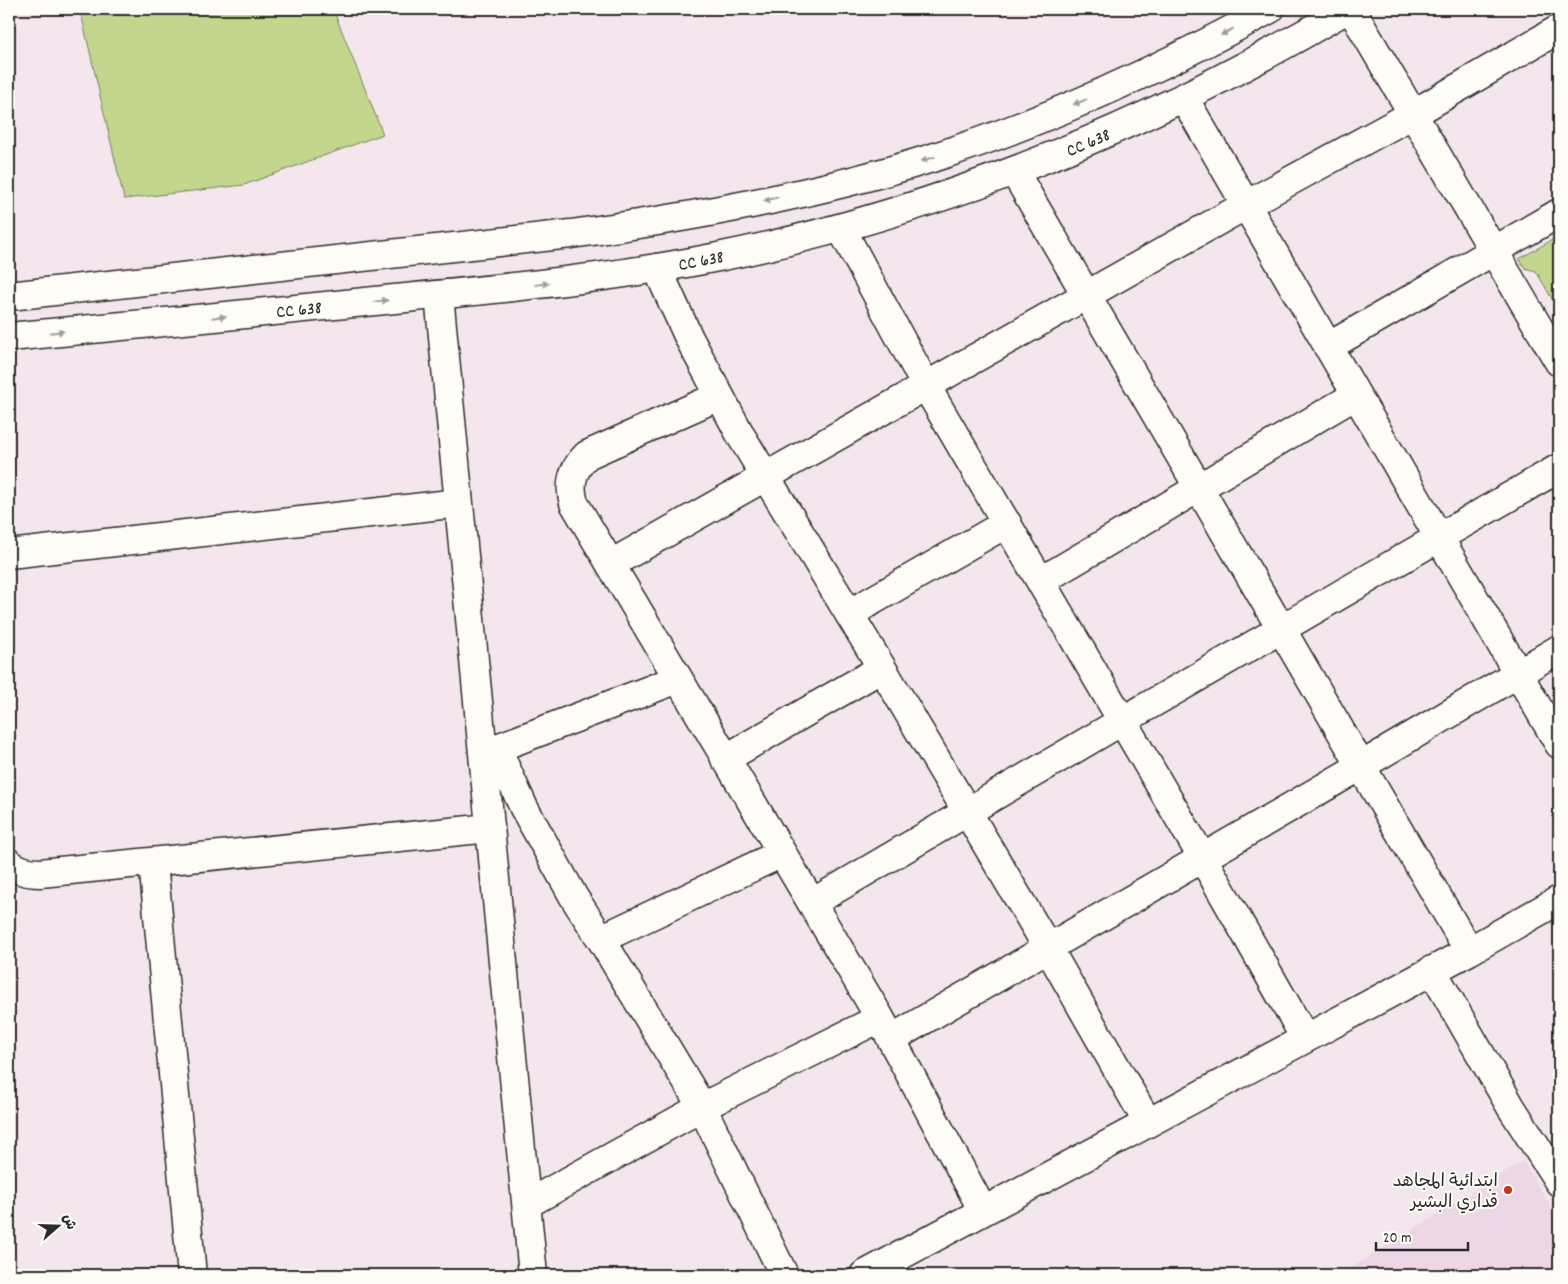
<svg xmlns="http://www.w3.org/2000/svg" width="1568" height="1284" viewBox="0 0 1568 1284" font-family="Dekko,'Playpen Sans Arabic',sans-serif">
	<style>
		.built { fill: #edd6e6 }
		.green { fill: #c2d78d; stroke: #76815c }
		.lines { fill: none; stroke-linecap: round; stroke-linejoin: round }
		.street-casing { stroke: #2b2b2b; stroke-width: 31 }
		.secondary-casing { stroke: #2b2b2b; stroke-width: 31 }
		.street { stroke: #fdfcf7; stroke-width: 28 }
		.secondary { stroke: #fdfcf7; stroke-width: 28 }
		.oneway { fill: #9e9e9b }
		.poi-dot { fill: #c8321e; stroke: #fdfcf7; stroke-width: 2 }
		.labels { text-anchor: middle; stroke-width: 4; stroke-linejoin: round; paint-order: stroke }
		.street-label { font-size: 18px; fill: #2b2b2b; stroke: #fdfcf7 }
		.poi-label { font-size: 18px; fill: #2b2b2b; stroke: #fdfcf7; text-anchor: end }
	</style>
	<rect width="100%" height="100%" fill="#f4e6ed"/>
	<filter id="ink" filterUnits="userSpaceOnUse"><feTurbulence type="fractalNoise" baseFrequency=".02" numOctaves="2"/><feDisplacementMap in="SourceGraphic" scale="10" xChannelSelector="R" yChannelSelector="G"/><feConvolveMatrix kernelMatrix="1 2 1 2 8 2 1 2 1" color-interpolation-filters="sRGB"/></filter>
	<g filter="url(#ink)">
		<path class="built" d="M1523 1161 1559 1220V1275H1340Z"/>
		<path class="green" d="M80 9H333L383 134 244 185 124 199Z
			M1559 236V311L1536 271 1525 268 1519 259Z"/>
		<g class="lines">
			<defs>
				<path id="street" d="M1351 9 1559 362
					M1184 98 1559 744
					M1014 171 1469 951
					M841 228 926 386 1202 857 1305 1038
					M657 268 689 338 741 436 882 668 1048 948 1148 1123
					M439 295 533 1275
					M1328 347 1559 213
					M719 396 587 455C573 469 568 483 574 503L880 1018 983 1211
					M9 554 459 503
					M611 564 1246 205 1413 114 1559 29
					M1041 581 1356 395
					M849 614 1007 523
					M497 749 524 808 575 899 601 939 702 1107 784 1275
					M484 753 678 679
					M725 759 882 668
					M153 862 192 1275
					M9 863C18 871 28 873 40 873L490 828
					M812 903 1122 721 1559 468
					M601 939 782 853
					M1432 970 1511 1107 1559 1182
					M891 1039 1361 766 1559 649
					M527 1204 702 1107 880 1018
					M864 1275 1469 951 1559 900"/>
				<path id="secondary" d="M9 296 571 234C693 217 815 195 932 158 1050 120 1162 68 1270 9
					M9 337C134 325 260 313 385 300 497 289 608 279 718 257 943 211 1150 126 1347 9"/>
			</defs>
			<use href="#street" class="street-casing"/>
			<use href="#secondary" class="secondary-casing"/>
			<use href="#street" class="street"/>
			<use href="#secondary" class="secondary"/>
		</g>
		<defs><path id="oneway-solid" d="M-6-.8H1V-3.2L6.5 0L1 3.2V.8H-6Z" transform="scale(1.25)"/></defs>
		<g class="oneway">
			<use href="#oneway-solid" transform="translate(1227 32) rotate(152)"/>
			<use href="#oneway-solid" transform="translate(1080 102) rotate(158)"/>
			<use href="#oneway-solid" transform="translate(928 159) rotate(163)"/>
			<use href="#oneway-solid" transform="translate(771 199) rotate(167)"/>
			<use href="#oneway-solid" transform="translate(542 284) rotate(-7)"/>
			<use href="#oneway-solid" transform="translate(381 301) rotate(-6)"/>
			<use href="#oneway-solid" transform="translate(219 317) rotate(-6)"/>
			<use href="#oneway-solid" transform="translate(57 332) rotate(-6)"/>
		</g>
	</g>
	<circle class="poi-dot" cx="1508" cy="1190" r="5"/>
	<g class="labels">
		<g class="street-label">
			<text transform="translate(1088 142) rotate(-23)" y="6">CC 638</text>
			<text transform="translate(701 260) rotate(-11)" y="6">CC 638</text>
			<text transform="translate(299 309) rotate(-6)" y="6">CC 638</text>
		</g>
		<g class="poi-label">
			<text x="1498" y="1186">ابتدائية المجاهد<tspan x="1498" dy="21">قداري البشير</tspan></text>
		</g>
	</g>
	<rect width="1568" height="1284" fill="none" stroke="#fdfcf7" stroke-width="30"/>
	<rect x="15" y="15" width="1538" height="1254" fill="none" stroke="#2b2b2b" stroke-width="2" filter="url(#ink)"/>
	<g transform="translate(58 1226) rotate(70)" stroke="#fdfcf7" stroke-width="4" paint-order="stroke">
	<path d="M0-4L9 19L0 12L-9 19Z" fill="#2b2b2b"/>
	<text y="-8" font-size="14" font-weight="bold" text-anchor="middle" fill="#2b2b2b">ش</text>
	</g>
	<path d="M1376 1242v8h92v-8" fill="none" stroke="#2b2b2b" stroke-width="2.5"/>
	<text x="1383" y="1242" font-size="15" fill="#2b2b2b" stroke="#fdfcf7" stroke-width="4" paint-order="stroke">20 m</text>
</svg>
